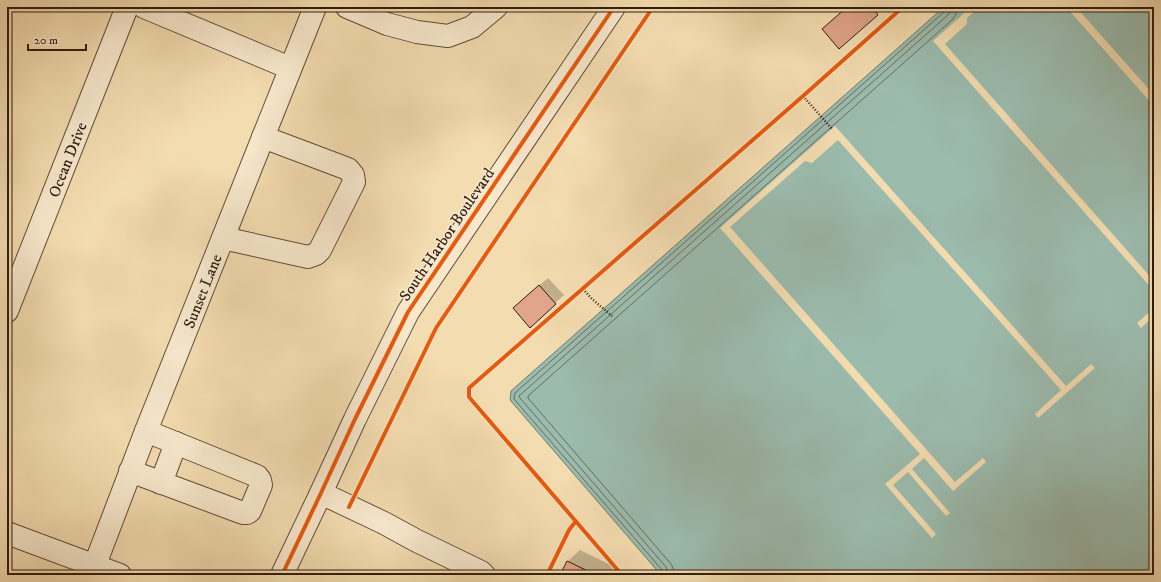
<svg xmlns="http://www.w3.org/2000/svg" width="1161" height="582" viewBox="0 0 1161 582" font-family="'IM FELL DW Pica',serif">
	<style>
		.water { fill: #9bbbad; stroke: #707c6e }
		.pier { fill: #f3dcb0 }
		.shadow { fill: #0003 }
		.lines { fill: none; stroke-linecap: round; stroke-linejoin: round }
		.shore { stroke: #666c5e; stroke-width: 1 }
		.building { fill: #e0a58b; stroke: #301d0f }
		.minor-casing { stroke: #614d37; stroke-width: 24 }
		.path { stroke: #301d0f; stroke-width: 2.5; stroke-dasharray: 1 2; stroke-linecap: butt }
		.minor { stroke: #f7e8cc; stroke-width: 22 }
		.cycleway-casing { stroke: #f7e8cc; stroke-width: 6 }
		.cycleway { stroke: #e8590c; stroke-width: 4 }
		.labels { text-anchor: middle; stroke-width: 3; stroke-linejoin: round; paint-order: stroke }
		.street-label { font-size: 16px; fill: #301d0f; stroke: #f7e8cc }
	</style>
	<rect width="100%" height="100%" fill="#f3dcb0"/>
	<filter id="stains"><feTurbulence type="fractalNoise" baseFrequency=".005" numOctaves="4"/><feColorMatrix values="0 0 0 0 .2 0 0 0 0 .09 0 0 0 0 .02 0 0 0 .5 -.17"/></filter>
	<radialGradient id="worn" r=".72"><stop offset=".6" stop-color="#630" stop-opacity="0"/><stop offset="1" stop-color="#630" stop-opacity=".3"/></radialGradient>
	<path class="water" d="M944 7H1154V575H661L510 400 511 391Z"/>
	<path class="pier" d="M971 7H979L967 18V24L945 44 1154 281V291L933 41Z
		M1066 7H1076L1154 95V106Z
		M835 126 1066 386 1091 364 1095 368 1038 418 1035 414 1061 390 838 140 812 163 805 161 730 227 955 482 983 458 986 462 953 491 924 458 912 469 950 513 946 516 908 472 893 485 936 534 932 538 885 484 920 454 720 228Z
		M1154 308V316L1141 328 1137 323Z"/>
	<path class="shadow" d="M847 7H885L877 14 823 29Z
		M548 278 564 295 530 326 522 300Z
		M580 550 631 575H561L568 561Z"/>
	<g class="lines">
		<path class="shore" d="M664 575 663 571 514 399 515 393 944 12 946 7
			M669 575 666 567 520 398 519 396 948 15 950 12 951 7
			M675 575 674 570 671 564 528 398V396L952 20 956 14 957 7"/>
	</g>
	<path class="building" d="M847 7H871L878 15 839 49 822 29Z
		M539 285 556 304 530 328 513 308Z
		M567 561 596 575H560Z"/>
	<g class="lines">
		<defs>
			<g id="minor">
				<path d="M144 7 290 68"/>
				<path d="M347 7 387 24 417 32 448 36 472 27 496 7"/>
				<path d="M223 238 308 257 316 254 320 250 354 182 353 175 348 169 263 137"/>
				<path id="s1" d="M7 311 127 7"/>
				<path d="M130 471 243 513H247L250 511 261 485 260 480 257 476 146 431"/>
				<path d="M161 483 176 443"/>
				<path d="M321 493 384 523 417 541 481 572 484 575"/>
				<path d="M7 533 120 575"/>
				<path id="s2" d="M91 575 146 431 315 7"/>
				<path d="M282 575 321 493 355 419 408 312 614 7"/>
			</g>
		</defs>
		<use href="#minor" class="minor-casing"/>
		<path class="path" d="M803 96 832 129
			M583 289 592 299 612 316"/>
		<use href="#minor" class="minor"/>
		<defs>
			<path id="cycleway" d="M349 507 436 328 653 7
				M282 575 321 493 355 419 408 312 614 7
				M547 575 569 530 576 521
				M622 575 469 397V388L803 96 903 7"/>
		</defs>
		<use href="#cycleway" class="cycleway-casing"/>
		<use href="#cycleway" class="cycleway"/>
	</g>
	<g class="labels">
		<g class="street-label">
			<text dy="6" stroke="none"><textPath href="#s1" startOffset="163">Ocean Drive</textPath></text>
			<text transform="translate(446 234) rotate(-56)" y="6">South Harbor Boulevard</text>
			<text dy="6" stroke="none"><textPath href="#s2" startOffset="305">Sunset Lane</textPath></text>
		</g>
	</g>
	<rect width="1161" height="582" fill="none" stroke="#f3dcb0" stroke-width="24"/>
	<rect x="8" y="8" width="1145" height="566" fill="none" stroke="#301d0f" stroke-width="2"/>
	<rect x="12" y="12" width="1137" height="558" fill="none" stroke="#301d0f"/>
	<path d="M28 44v6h58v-6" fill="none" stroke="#301d0f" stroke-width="2"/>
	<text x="34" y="44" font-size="12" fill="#301d0f" stroke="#f7e8cc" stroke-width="3" paint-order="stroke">20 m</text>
	<rect width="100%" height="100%" filter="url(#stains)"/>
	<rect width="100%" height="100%" fill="url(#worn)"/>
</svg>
